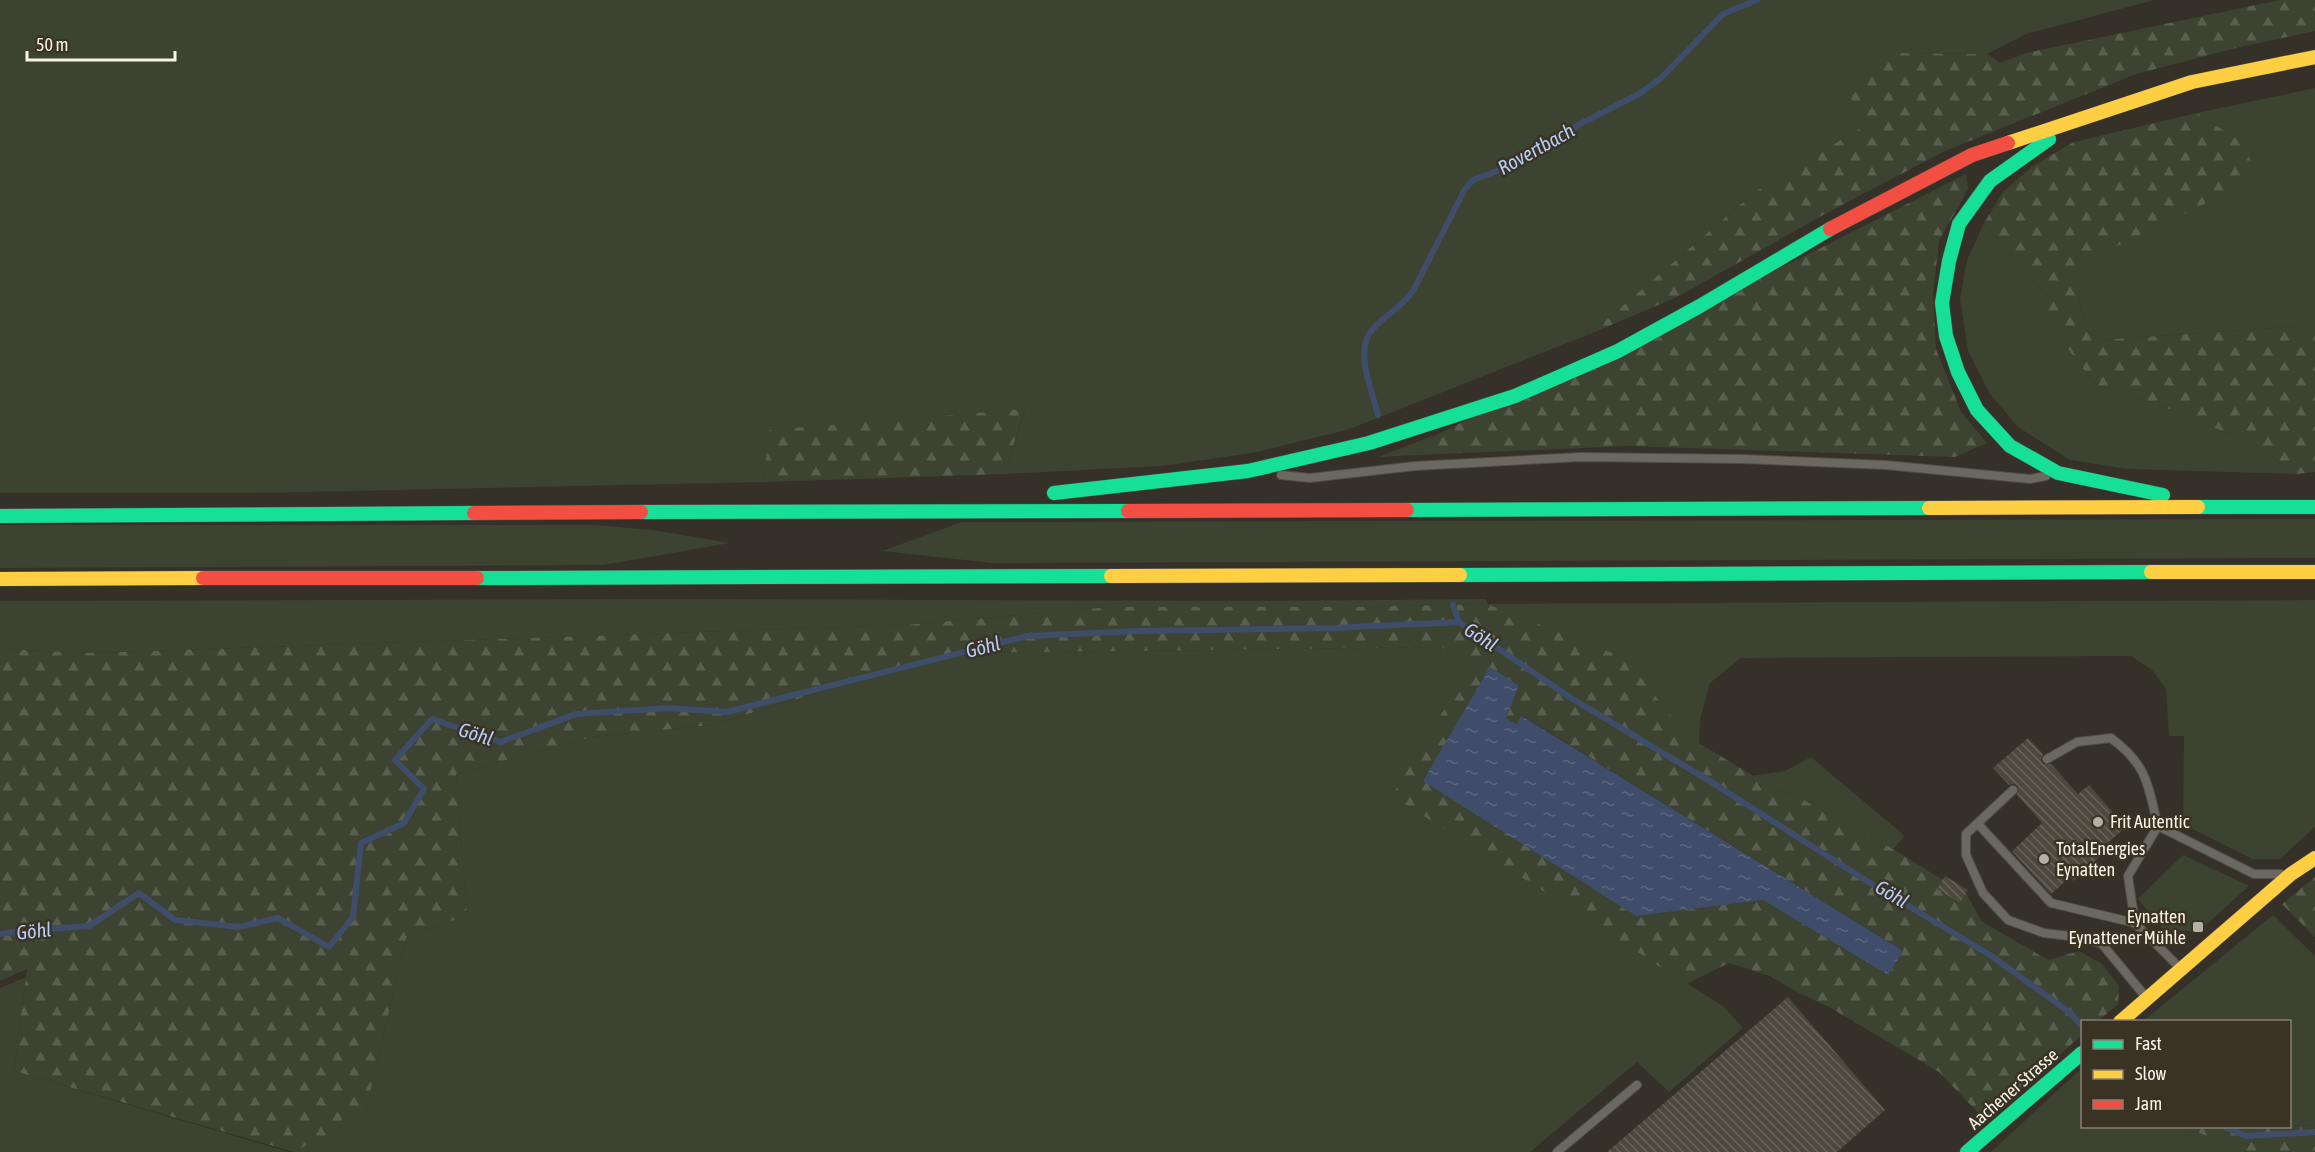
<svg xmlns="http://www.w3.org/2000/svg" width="2315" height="1152" viewBox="0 0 2315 1152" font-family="'Asap Condensed',sans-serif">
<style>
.green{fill:#3c4330}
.forest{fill:url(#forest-firs);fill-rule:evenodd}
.water{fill:url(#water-ripples)}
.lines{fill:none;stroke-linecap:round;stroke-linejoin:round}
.stream{stroke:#3f4d6a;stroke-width:6}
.building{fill:url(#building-back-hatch)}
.lane-casing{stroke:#514d46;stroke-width:10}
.fast-casing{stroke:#514d46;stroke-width:15}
.slow-casing{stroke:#514d46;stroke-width:15}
.jam-casing{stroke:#514d46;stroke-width:15}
.lane{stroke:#6b6862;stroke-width:8}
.fast{stroke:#16e098;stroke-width:14}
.slow{stroke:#ffcf43;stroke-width:14}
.jam{stroke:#f24e42;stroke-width:14}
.poi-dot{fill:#b4b0a7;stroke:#3a3324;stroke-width:2}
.labels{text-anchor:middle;stroke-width:5;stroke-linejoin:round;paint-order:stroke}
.poi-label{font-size:18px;fill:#f9f4eb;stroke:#3a3324;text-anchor:start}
.street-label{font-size:18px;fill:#f9f4eb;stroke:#3a3324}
.water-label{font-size:20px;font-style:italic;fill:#b6cdfc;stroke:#3a3324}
</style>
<defs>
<pattern id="forest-firs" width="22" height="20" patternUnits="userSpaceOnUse" patternTransform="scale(1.5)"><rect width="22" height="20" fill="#3c4330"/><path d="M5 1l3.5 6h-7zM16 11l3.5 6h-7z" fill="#595f4e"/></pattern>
<pattern id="water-ripples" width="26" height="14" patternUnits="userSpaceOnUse" patternTransform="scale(1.5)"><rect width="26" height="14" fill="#3f4d6a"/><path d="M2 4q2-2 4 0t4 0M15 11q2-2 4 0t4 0" fill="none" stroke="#5c677f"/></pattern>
<pattern id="building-back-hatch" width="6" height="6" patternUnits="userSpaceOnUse" patternTransform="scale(1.5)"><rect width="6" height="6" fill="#4c483d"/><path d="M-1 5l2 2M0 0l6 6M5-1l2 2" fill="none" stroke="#676359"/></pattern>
</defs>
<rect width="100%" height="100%" fill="#353129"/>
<!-- green -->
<g class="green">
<path d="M 0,0 L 2154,0 L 2026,34 L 1987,54 L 1900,53 L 1867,125 L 1756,191 L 1590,334 L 1347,430 L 1252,453 L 1162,466 L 1004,474 L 1025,410 L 770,430 L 764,482 L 258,493 L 0,493 Z"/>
<path d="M 2315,88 L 2315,325 L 2102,340 L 2087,331 L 2079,299 L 2079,270 L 2243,143 L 2197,113 Z"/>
<path d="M 1984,223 L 2048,297 L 2048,323 L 2095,384 L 2167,408 L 2256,445 L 2296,474 L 2128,469 L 2070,460 L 2018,427 L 1990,394 L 1968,351 L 1960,298 L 1967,260 Z"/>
<path d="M 1432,436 L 1439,454 L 1378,457 Z"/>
<path d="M 2315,519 L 2315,558 L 992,563 L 882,551 L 962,522 Z"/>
<path d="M 0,525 L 595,525 L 653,530 L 730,543 L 603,565 L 0,568 Z"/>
<path d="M 655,599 L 1263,601 L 1485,599 L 1488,604 L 2315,600 L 2315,827 L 2280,859 L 2253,859 L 2183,824 L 2184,736 L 2169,736 L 2166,689 L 2152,670 L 2131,656 L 1741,658 L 1710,683 L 1700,720 L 1699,743 L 1678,725 L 1487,604 L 1355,607 L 1109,607 L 905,625 L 91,653 L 0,649 L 0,601 Z"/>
<path d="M 1441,647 L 1471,664 L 1577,912 L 1724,1007 L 1743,1028 L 1669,1092 L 1637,1062 L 1530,1152 L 294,1152 L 365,1114 L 406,938 L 467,915 L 456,774 L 591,737 L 712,725 L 846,684 L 966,653 Z"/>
<path d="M 1811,757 L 1905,836 L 1893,849 L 1800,798 L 1775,789 L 1752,776 L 1785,771 Z"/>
<path d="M 2183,855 L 2249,886 L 2198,932 L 2163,929 L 2138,899 Z"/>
<path d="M 2273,915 L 2315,956 L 2315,1125 L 2290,1126 L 2290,1022 L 2142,1022 Z"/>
<path d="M 26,977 L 14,1071 L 289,1152 L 0,1152 L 0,988 Z"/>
<path d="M 2082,1068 L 2082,1126 L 2184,1127 L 2246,1152 L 1991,1152 Z"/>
</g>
<!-- forest -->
<g class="forest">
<path d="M 2280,0 L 2315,0 L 2315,31 L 2236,48 L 2136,74 L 1945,151 L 1825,214 L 1677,297 L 1590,334 L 1756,191 L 1866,125 L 1844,86 L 1900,53 L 1987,54 L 2000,63 L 2026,53 Z"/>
<path d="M 2197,113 L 2243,143 L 2258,178 L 2105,252 L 2079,270 L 2079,300 L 2087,331 L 2102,340 L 2315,325 L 2315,472 L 2296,474 L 2256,445 L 2167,408 L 2095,384 L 2048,323 L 2048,297 L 1984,223 L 2003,192 L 2034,165 L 2074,142 Z"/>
<path d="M 1966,174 L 1968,189 L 1939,241 L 1933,294 L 1936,349 L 1961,412 L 1987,443 L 1955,457 L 1628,446 L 1439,454 L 1432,437 L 1817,250 Z"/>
<path d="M 1025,409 L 1004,474 L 764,482 L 769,430 Z"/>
<path d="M 1487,604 L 1625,658 L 1678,725 L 1699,743 L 1775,789 L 1800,798 L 1893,849 L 1967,895 L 1981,921 L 2048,960 L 2079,951 L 2102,964 L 2119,986 L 2118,1004 L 2098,1021 L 2082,1022 L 2082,1035 L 1985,1120 L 1939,1072 L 1831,1008 L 1799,993 L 1770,976 L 1729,963 L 1686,984 L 1577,912 L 1392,796 L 1471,665 L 1441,647 L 966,653 L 846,684 L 712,725 L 591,737 L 456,774 L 467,915 L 406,938 L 365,1114 L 294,1152 L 14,1071 L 27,969 L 0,981 L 0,649 L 91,653 L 905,625 L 1109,607 L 1355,607 ZM 1519,686 L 1506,718 L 1516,724 L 1523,716 L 1903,951 L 1888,975 L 1763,900 L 1636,916 L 1423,781 Z"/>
<path d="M 2315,877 L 2315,937 L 2282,904 Z"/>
<path d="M 2315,1125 L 2315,1152 L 2246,1152 L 2184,1127 L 2244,1126 L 2248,1128 Z"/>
</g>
<!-- water -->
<path class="water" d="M 1490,667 L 1519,686 L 1506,718 L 1516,724 L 1522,716 L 1903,951 L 1888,975 L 1763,900 L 1636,916 L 1423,781 Z"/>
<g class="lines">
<!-- stream -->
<g class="stream">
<path d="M 1378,415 C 1372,390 1354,351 1372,330 C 1385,315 1402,307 1413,291 L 1465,189 L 1473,180 L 1520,162 L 1580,124 L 1639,94 L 1661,78 L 1723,14 L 1757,0"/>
<path d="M 1453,605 L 1459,622"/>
<path d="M 0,934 L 30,930 L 89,926 L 139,893 L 175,920 L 239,927 L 278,918 L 329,947 L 353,917 L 361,843 L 404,823 L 424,789 L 395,760 L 432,719 L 501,742 L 576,714 L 668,708 L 727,712 L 1027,636 L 1137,631 L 1334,628 L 1459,622 L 1571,698 L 1708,780 L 1862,878 L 1990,955 L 2069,1012 L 2082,1026"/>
<path d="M 2223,1126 L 2246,1136 L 2315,1132"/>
</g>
</g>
<!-- building -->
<g class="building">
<path d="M 2028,738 L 2043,754 L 2041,760 L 2043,764 L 2051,764 L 2078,794 L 2089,785 L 2126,827 L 2103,847 L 2106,851 L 2073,881 L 2070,877 L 2051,894 L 2012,851 L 2042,823 L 2017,795 L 2018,786 L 2014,784 L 2009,785 L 1993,768 Z"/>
<path d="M 1945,876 L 1968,890 L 1960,903 L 1937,889 Z"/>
<path d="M 1788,997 L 1885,1110 L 1837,1152 L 1607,1152 Z"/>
</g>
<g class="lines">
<defs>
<g id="lane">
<path d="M 1281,475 L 1310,478 L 1415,466 L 1581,457 L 1742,459 L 1886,465 L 2030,479 L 2046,476"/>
<path d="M 2047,759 L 2077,742 L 2111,738 C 2148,766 2147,783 2158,826 L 2128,876 L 2135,923"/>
<path d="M 2013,790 L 1966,834 L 1966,855 L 1983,893 L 2008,920 L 2044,933 L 2078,937 L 2102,944 L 2145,996"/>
<path d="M 1978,824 L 2051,903 L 2135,923 L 2180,968"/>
<path d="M 2158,826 L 2254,874 L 2281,874"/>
<path d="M 1557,1152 L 1637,1085"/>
</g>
<g id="fast">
<path d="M 2049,139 L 1990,181 L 1959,224 L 1949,261 L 1942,303 L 1946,336 L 1958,372 L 1977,410 L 2010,446 L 2058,473 L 2163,495"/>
<path d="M 1054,493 L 1248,471 L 1369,443 L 1515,396 L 1618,351 L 1700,306 L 1830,229"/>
<path d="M 2198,507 L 2315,507"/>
<path d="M 1407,510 L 1929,508"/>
<path d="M 641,512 L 1128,511"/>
<path d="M 0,516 L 474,513"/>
<path d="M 1460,575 L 2151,572"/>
<path d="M 477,578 L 1111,576"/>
<path d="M 1967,1152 L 2082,1053"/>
</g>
<g id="slow">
<path d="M 2008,143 L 2192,82 L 2315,57"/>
<path d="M 1929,508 L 2198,507"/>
<path d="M 2151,572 L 2315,572"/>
<path d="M 1111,576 L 1460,575"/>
<path d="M 0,579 L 203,578"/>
<path d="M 2120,1022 L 2291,874 L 2315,858"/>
</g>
<g id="jam">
<path d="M 1830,229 L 1972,155 L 2008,143"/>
<path d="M 1128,511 L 1407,510"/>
<path d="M 474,513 L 641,512"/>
<path d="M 203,578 L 477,578"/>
</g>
</defs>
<!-- lane casing -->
<use href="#lane" class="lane-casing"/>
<!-- fast casing -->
<use href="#fast" class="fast-casing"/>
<!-- slow casing -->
<use href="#slow" class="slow-casing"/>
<!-- jam casing -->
<use href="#jam" class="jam-casing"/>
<!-- lane -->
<use href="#lane" class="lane"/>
<!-- fast -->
<use href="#fast" class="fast"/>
<!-- slow -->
<use href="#slow" class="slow"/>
<!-- jam -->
<use href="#jam" class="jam"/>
</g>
<!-- markers -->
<g class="poi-dot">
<circle cx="2098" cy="822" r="6"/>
<circle cx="2044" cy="859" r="6"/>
<rect x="2192" y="921" width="12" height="12" rx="3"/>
</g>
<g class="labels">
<!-- poi labels -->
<g class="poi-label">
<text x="2110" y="828">Frit Autentic</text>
<text x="2056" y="855">TotalEnergies<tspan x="2056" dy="21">Eynatten</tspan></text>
<text x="2186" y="923" text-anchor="end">Eynatten<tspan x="2186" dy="21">Eynattener Mühle</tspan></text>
</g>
<!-- street labels -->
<g class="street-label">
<text transform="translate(2013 1089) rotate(-41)" y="6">Aachener Strasse</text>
</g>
<!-- water labels -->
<g class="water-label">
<text transform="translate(1536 149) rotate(-29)" y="7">Rovertbach</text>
<text transform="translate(1481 637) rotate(33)" y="7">Göhl</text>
<text transform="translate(983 647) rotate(-14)" y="7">Göhl</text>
<text transform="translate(476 734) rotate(18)" y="7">Göhl</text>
<text transform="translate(1892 894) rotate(31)" y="7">Göhl</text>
<text transform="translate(34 931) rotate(-6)" y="7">Göhl</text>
</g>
</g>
<!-- legend -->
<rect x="2081" y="1020" width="210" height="108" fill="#3a3324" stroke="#868074" stroke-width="1.5"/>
<rect x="2093" y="1040" width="30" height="9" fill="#16e098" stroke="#868074" stroke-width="1.5"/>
<text x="2135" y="1050" font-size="18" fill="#f9f4eb">Fast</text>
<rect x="2093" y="1070" width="30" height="9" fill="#ffcf43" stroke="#868074" stroke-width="1.5"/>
<text x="2135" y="1080" font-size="18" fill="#f9f4eb">Slow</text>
<rect x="2093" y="1100" width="30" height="9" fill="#f24e42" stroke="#868074" stroke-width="1.5"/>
<text x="2135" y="1110" font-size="18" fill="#f9f4eb">Jam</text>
<!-- scale -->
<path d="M27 51v9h148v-9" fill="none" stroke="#f9f4eb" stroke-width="3"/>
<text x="36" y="51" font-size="18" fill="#f9f4eb" stroke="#3a3324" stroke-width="4.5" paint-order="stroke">50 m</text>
</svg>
